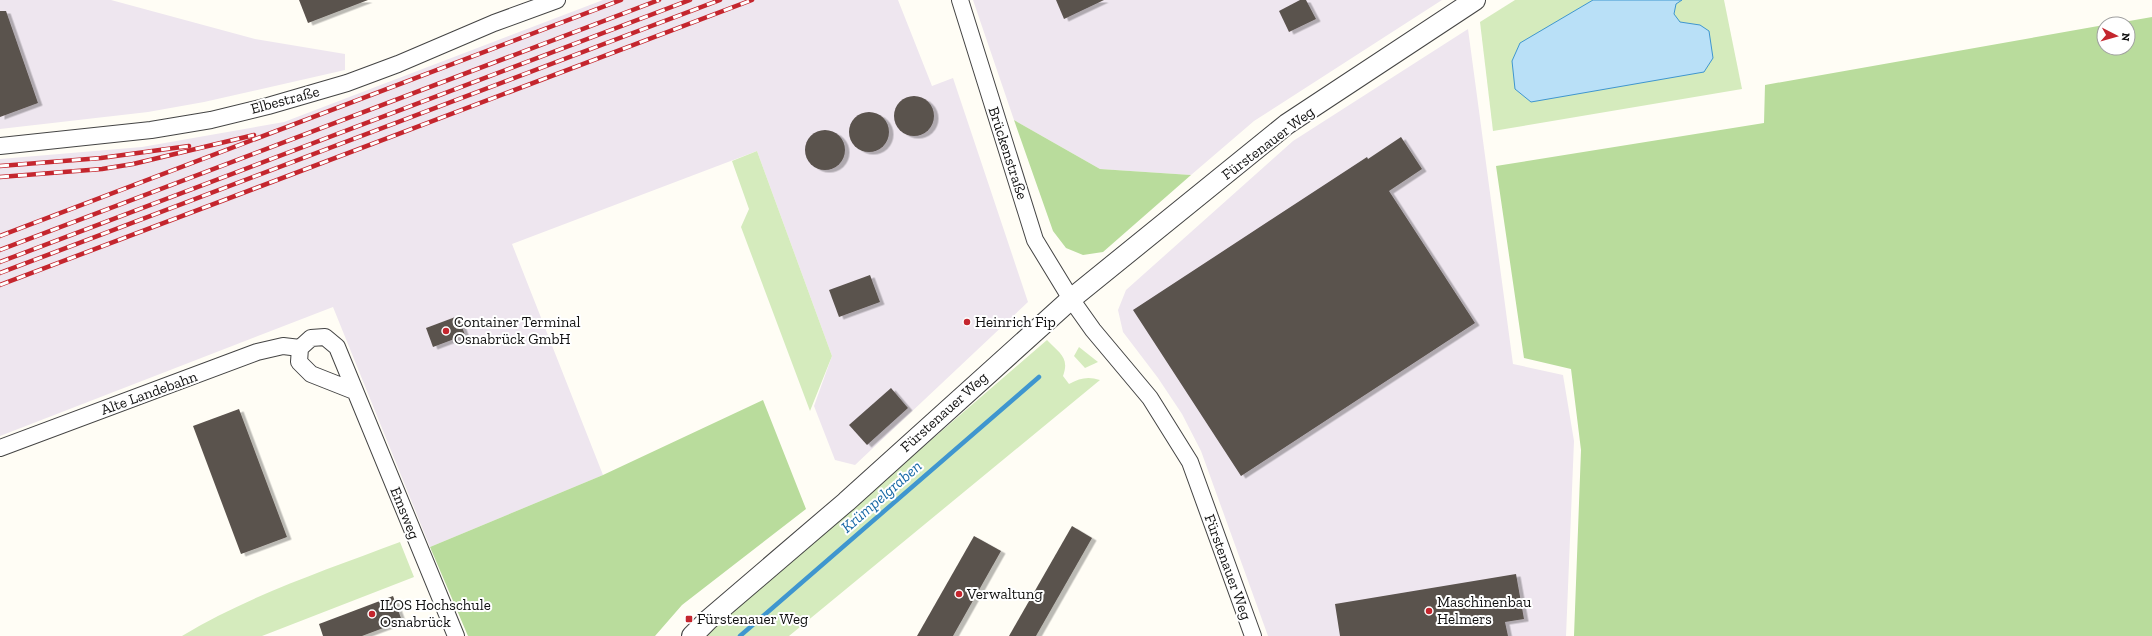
<svg xmlns="http://www.w3.org/2000/svg" width="2152" height="636" viewBox="0 0 2152 636" font-family="'Zilla Slab',serif">
<style>
.industrial{fill:#eee6ef}
.green{fill:#d5ebbd}
.forest{fill:#b9dc9c}
.water{fill:#b9e0f7;stroke:#3f96cf}
.lines{fill:none;stroke-linecap:round;stroke-linejoin:round}
.stream{stroke:#3f96cf;stroke-width:4.5}
.building{fill:#5a524d;filter:url(#shadow)}
.minor-casing{stroke:#444;stroke-width:18}
.tertiary-casing{stroke:#444;stroke-width:22}
.minor{stroke:#fff;stroke-width:16}
.tertiary{stroke:#fff;stroke-width:20}
.rail-casing{stroke:#c4262e;stroke-width:4.5}
.rail{stroke:#fff;stroke-width:3;stroke-dasharray:9;stroke-linecap:butt}
.poi-dot{fill:#c4262e;stroke:#fff;stroke-width:1.5}
.labels{text-anchor:middle;stroke-width:4;stroke-linejoin:round;paint-order:stroke}
.street-label{font-size:15px;fill:#111;stroke:#fff}
.poi-label{font-size:15px;fill:#111;stroke:#fff;text-anchor:start}
.water-label{font-size:16px;font-style:italic;fill:#1768a6;stroke:#fff}
</style>
<defs>
<filter id="shadow"><feDropShadow dx="4.5" dy="2.5" stdDeviation="0" flood-color="#0004"/></filter>
</defs>
<rect width="100%" height="100%" fill="#fffdf5"/>
<!-- industrial -->
<g class="industrial">
<path d="M 0,0 L 111,0 L 255,39 L 345,54 L 345,70 L 204,102 L 148,112 L 0,129 Z"/>
<path d="M 603,0 L 898,0 L 932,86 L 953,78 L 1028,302 L 855,465 L 835,460 L 814,406 L 832,356 L 757,151 L 512,244 L 603,475 L 430,547 L 333,307 L 0,436 L 0,159 L 142,147 L 284,122 Z"/>
<path d="M 973,0 L 1442,0 L 1254,121 L 1191,175 L 1100,169 L 1014,120 Z"/>
<path d="M 1468,29 L 1513,364 L 1563,375 L 1574,441 L 1566,636 L 1268,636 L 1201,451 L 1182,414 L 1158,378 L 1123,332 L 1118,310 L 1126,290 L 1293,141 Z"/>
</g>
<!-- green -->
<g class="green">
<path d="M 1515,0 L 1724,0 L 1742,89 L 1493,131 L 1480,22 Z"/>
<path d="M 757,151 L 832,356 L 810,411 L 741,227 L 749,209 L 732,161 Z"/>
<path d="M 1047,340 C 1059,353 1070,357 1063,376 L 1069,384 C 1080,378 1088,376 1100,380 L 789,636 L 704,636 Z"/>
<path d="M 1079,347 L 1098,362 L 1085,368 L 1074,356 Z"/>
<path d="M 400,542 L 414,577 L 262,636 L 182,636 C 250,595 326,570 400,542 Z"/>
</g>
<!-- forest -->
<g class="forest">
<path d="M 2152,17 L 2152,636 L 1574,636 L 1581,450 L 1571,369 L 1524,358 L 1496,166 L 1764,123 L 1765,85 L 2104,25 L 2104,48 L 2128,48 L 2128,24 L 2112,24 Z"/>
<path d="M 1014,120 L 1100,169 L 1191,175 L 1103,252 L 1083,255 L 1066,248 L 1053,231 Z"/>
<path d="M 763,400 L 806,509 L 682,605 L 655,636 L 468,636 L 430,547 L 603,475 Z"/>
</g>
<!-- water -->
<path class="water" d="M 1593,0 L 1682,0 L 1676,4 L 1674,14 L 1680,22 L 1700,25 L 1709,31 L 1713,58 L 1704,72 L 1531,102 L 1515,89 L 1512,61 L 1520,43 Z"/>
<g class="lines">
<!-- stream -->
<path class="stream" d="M 740,636 L 1039,377"/>
</g>
<!-- building -->
<g class="building">
<path d="M 299,0 L 368,0 L 308,23 Z"/>
<path d="M 1056,0 L 1104,0 L 1064,19 Z"/>
<path d="M 1300,0 L 1306,0 L 1316,19 L 1289,32 L 1279,11 Z"/>
<path d="M 0,11 L 6,11 L 38,103 L 0,117 Z"/>
<circle cx="914" cy="116" r="20"/>
<circle cx="869" cy="132" r="20"/>
<circle cx="825" cy="150" r="20"/>
<path d="M 1401,137 L 1422,169 L 1389,191 L 1475,323 L 1241,476 L 1133,310 L 1367,157 L 1368,159 Z"/>
<path d="M 870,275 L 880,302 L 839,317 L 829,290 Z"/>
<path d="M 458,316 L 465,335 L 433,347 L 426,328 Z"/>
<path d="M 891,388 L 908,408 L 867,445 L 849,425 Z"/>
<path d="M 239,409 L 287,537 L 241,554 L 193,426 Z"/>
<path d="M 1072,526 L 1092,538 L 1036,636 L 1009,636 Z"/>
<path d="M 974,536 L 1001,551 L 953,636 L 917,636 Z"/>
<path d="M 1516,574 L 1524,619 L 1505,622 L 1508,636 L 1340,636 L 1335,604 Z"/>
<path d="M 393,596 L 402,621 L 362,636 L 323,636 L 319,624 Z"/>
</g>
<g class="lines">
<defs>
<g id="minor">
<path d="M 960,0 L 1035,240 L 1071,299 L 1093,330 L 1150,398 L 1190,462 L 1253,636"/>
<path d="M 0,146 L 151,130 L 211,120 L 268,106 L 347,83 L 398,64 L 494,23 L 557,0"/>
<path d="M 354,391 L 311,374 L 299,362 L 300,348 L 311,338 L 325,337 L 337,347 L 456,636"/>
<path d="M 0,448 L 257,352 L 283,346 L 300,348"/>
</g>
<path id="tertiary" d="M 692,636 L 708,620 L 846,502 L 1071,299 L 1287,124 L 1475,0"/>
</defs>
<!-- minor casing -->
<use href="#minor" class="minor-casing"/>
<!-- tertiary casing -->
<use href="#tertiary" class="tertiary-casing"/>
<!-- minor -->
<use href="#minor" class="minor"/>
<!-- tertiary -->
<use href="#tertiary" class="tertiary"/>
<defs>
<g id="rail">
<path d="M 0,166 L 101,158 L 189,146"/>
<path d="M 0,177 L 102,169 L 133,164 L 254,135"/>
<path d="M 0,236 L 621,0"/>
<path d="M 0,250 L 659,0"/>
<path d="M 0,262 L 690,0"/>
<path d="M 0,273 L 720,0"/>
<path d="M 0,285 L 752,0"/>
</g>
</defs>
<!-- rail casing -->
<use href="#rail" class="rail-casing"/>
<!-- rail -->
<use href="#rail" class="rail"/>
</g>
<!-- markers -->
<g class="poi-dot">
<circle cx="967" cy="322" r="4"/>
<circle cx="446" cy="331" r="4"/>
<circle cx="959" cy="594" r="4"/>
<circle cx="1429" cy="611" r="4"/>
<circle cx="372" cy="614" r="4"/>
<rect x="685" y="615" width="8" height="8" rx="2"/>
</g>
<g class="labels">
<!-- street labels -->
<g class="street-label">
<text transform="translate(285 100) rotate(-15)" y="5">Elbestraße</text>
<text transform="translate(1268 143) rotate(-37)" y="5">Fürstenauer Weg</text>
<text transform="translate(1008 153) rotate(72)" y="5">Brückenstraße</text>
<text transform="translate(149 393) rotate(-20)" y="5">Alte Landebahn</text>
<text transform="translate(944 412) rotate(-42)" y="5">Fürstenauer Weg</text>
<text transform="translate(405 513) rotate(68)" y="5">Emsweg</text>
<text transform="translate(1228 567) rotate(70)" y="5">Fürstenauer Weg</text>
</g>
<!-- poi labels -->
<g class="poi-label">
<text x="454" y="327">Container Terminal<tspan x="454" dy="17">Osnabrück GmbH</tspan></text>
<text x="975" y="327">Heinrich Fip</text>
<text x="967" y="599">Verwaltung</text>
<text x="1437" y="607">Maschinenbau<tspan x="1437" dy="17">Helmers</tspan></text>
<text x="380" y="610">ILOS Hochschule<tspan x="380" dy="17">Osnabrück</tspan></text>
<text x="697" y="624">Fürstenauer Weg</text>
</g>
<!-- water labels -->
<g class="water-label">
<text transform="translate(881 496) rotate(-41)" y="6">Krümpelgraben</text>
</g>
</g>
<!-- north arrow -->
<g transform="translate(2116 36) rotate(96)"><circle r="19" fill="#ffffff" stroke="#a0a0a0"/>
<path d="M0-3L7 15L0 10L-7 15Z" fill="#c4262e"/>
<text y="-6" font-size="11" font-weight="bold" text-anchor="middle" fill="#111111">N</text>
</g>
</svg>
